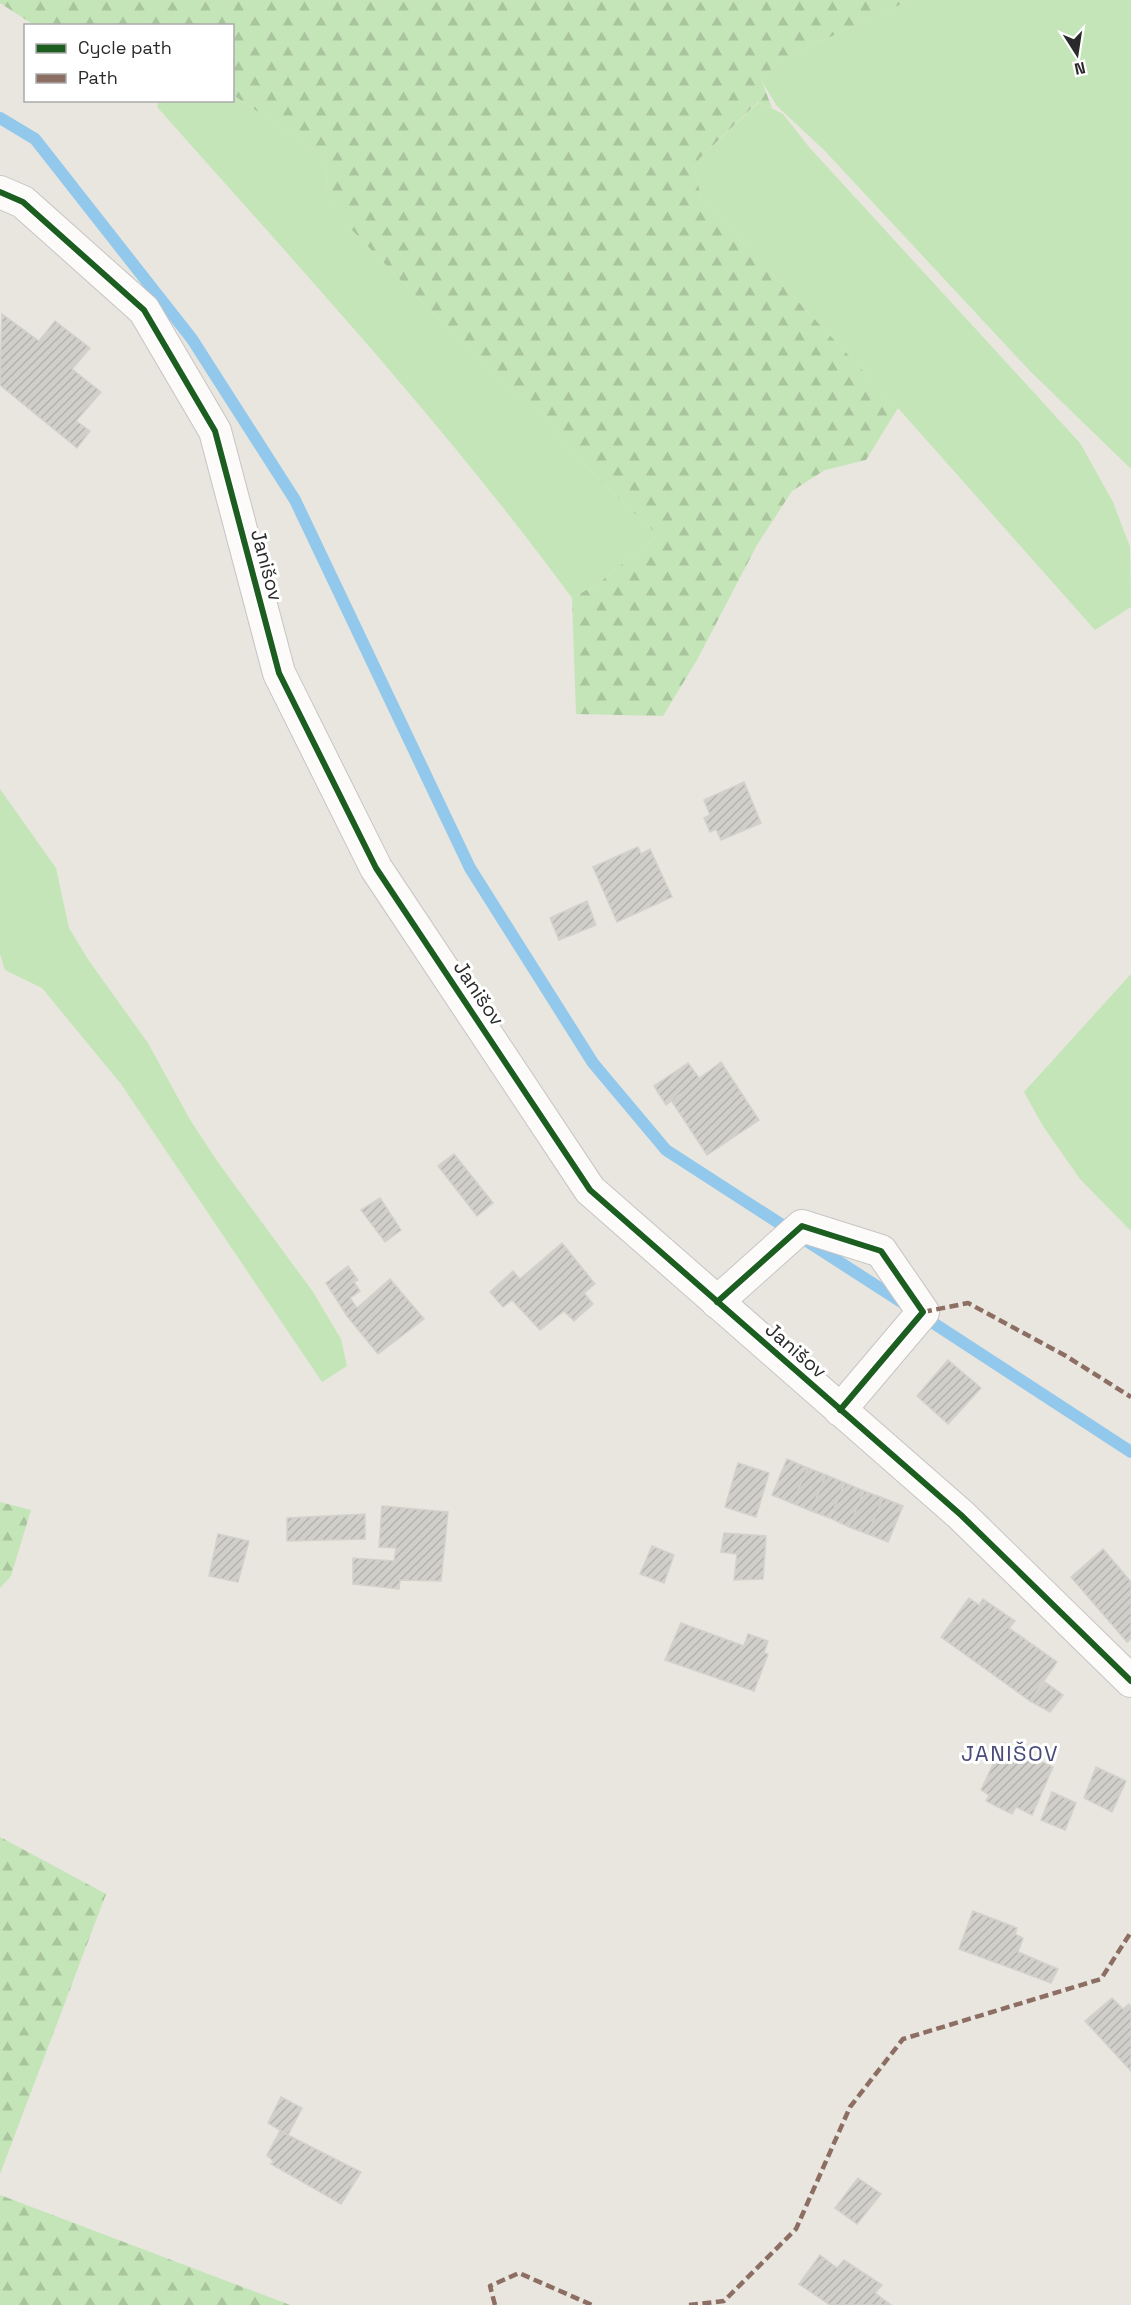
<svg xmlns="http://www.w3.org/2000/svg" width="1131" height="2305" viewBox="0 0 1131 2305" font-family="'Space Grotesk',sans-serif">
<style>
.grass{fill:#c4e5b7}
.forest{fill:url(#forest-firs)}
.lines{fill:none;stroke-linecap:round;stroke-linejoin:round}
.stream{stroke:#91c8eb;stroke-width:12}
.building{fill:url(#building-hatch);stroke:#d3d1cb;stroke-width:1.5}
.street-casing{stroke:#c5c5c5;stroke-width:34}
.street{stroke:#fcfbfa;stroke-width:32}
.quiet{stroke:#8d6e63;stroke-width:4.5;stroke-dasharray:9 4.5;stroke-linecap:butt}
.cycleway-casing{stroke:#fff;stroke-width:10}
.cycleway{stroke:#1b5e20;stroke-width:6}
.labels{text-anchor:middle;stroke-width:6;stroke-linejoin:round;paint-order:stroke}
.street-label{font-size:20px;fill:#2a2a2a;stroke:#fff}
.quarter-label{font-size:22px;letter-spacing:1.5px;fill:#494c7b;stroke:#fff}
</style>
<defs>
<pattern id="forest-firs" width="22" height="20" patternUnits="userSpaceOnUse" patternTransform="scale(1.5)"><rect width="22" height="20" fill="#c4e5b7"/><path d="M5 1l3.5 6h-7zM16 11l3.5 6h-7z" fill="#a9c59e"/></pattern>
<pattern id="building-hatch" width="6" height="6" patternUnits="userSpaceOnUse" patternTransform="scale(1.5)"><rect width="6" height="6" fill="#d1cfca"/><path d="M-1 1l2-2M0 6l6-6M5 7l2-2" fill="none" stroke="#b4b2ae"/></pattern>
</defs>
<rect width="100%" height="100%" fill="#e8e6df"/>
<!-- grass -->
<g class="grass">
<path d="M 910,0 L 1131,0 L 1131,469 L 1030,371 L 824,150 L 777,106 L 762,82 L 776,62 Z"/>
<path d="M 233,95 L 326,158 L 327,197 L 349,227 L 489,371 L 533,406 L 600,481 L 658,535 L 599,583 L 572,598 C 445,425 299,267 157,107 L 159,101 L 232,100 Z"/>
<path d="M 759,102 L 783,114 L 809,147 L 1080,443 L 1113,502 L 1130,547 L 1131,607 L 1095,630 L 898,408 L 701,198 L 694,164 Z"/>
<path d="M 0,789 L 56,868 L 69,928 L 89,961 L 148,1043 L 189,1118 L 217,1161 L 313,1292 L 341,1339 L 347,1366 L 322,1382 L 121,1084 L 42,988 L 5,970 L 0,954 Z"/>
<path d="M 1131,974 L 1131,1231 L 1080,1179 L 1043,1126 L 1024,1092 Z"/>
</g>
<!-- forest -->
<g class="forest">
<path d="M 0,0 L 910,0 L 776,62 L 762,82 L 772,108 L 758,102 L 694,164 L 701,198 L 898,408 L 866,460 L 825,470 L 792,491 L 757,545 L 697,660 L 663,716 L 576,714 L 572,598 L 599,583 L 658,535 L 600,481 L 533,406 L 489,371 L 349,227 L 327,197 L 326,158 L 233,95 L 232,26 L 34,25 L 0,3 Z"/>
<path d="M 0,1502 L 31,1510 L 11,1576 L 0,1588 Z"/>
<path d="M 0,1837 L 106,1894 L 0,2174 Z"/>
<path d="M 0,2195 L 290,2305 L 0,2305 Z"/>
</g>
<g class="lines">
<!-- stream -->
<g class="stream">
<path d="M 0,118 L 35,139 L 192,339 L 295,500 L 470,868 L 593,1063 L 666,1150 L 906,1305"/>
<path d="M 921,1315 L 1131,1452"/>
</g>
</g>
<!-- building -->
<g class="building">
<path d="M 2,314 L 39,341 L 55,321 L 90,348 L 72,369 L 101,392 L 76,421 L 90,431 L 77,448 L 0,385 Z"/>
<path d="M 744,782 L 761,823 L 721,840 L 716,829 L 710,832 L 704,818 L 710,815 L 704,800 Z"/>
<path d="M 638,847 L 641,854 L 650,849 L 672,897 L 617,922 L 593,867 Z"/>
<path d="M 587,901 L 596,925 L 559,940 L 550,918 Z"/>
<path d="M 721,1062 L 759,1120 L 707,1155 L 671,1100 Z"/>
<path d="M 688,1063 L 700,1079 L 666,1105 L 654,1086 Z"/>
<path d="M 454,1154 L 493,1203 L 477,1216 L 438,1166 Z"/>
<path d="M 380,1198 L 401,1230 L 385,1242 L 361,1210 Z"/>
<path d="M 562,1243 L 595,1284 L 584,1293 L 593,1304 L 574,1321 L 564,1311 L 540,1330 L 512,1300 L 503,1307 L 490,1292 L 513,1271 L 520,1279 Z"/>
<path d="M 348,1266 L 358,1280 L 354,1282 L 360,1291 L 350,1298 L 357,1308 L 390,1279 L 424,1319 L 378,1354 L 347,1316 L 326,1283 Z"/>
<path d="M 948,1360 L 981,1388 L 948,1424 L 917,1396 Z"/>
<path d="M 787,1459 L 808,1468 L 792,1503 L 772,1495 Z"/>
<path d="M 738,1463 L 769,1473 L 756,1517 L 725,1507 Z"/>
<path d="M 808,1468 L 826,1475 L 811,1511 L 792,1503 Z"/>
<path d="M 826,1475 L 845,1483 L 830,1518 L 811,1511 Z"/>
<path d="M 845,1483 L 864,1491 L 849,1527 L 830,1518 Z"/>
<path d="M 864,1491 L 883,1498 L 868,1534 L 849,1527 Z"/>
<path d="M 883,1498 L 903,1506 L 888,1542 L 868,1534 Z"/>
<path d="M 382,1506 L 448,1512 L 441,1581 L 400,1580 L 399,1589 L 353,1584 L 353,1558 L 394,1561 L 396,1548 L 379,1547 Z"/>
<path d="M 365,1514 L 365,1539 L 287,1541 L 287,1518 Z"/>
<path d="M 724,1533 L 766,1536 L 763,1579 L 734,1580 L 737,1554 L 721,1552 Z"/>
<path d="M 218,1534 L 249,1541 L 238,1582 L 209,1576 Z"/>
<path d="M 652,1546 L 674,1555 L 664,1583 L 640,1574 Z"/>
<path d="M 1103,1549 L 1131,1582 L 1131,1639 L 1127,1642 L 1071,1577 Z"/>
<path d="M 969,1598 L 979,1605 L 983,1599 L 1015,1621 L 1009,1628 L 1057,1662 L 1030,1701 L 941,1637 Z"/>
<path d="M 681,1623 L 744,1646 L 748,1634 L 768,1641 L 764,1653 L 768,1654 L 754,1691 L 665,1660 Z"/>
<path d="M 1045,1682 L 1063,1695 L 1050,1712 L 1030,1701 Z"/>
<path d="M 1003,1743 L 1053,1767 L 1032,1815 L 1016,1807 L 1012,1814 L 986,1801 L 989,1795 L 981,1790 Z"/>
<path d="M 1096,1767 L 1126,1781 L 1112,1812 L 1084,1798 Z"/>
<path d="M 1052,1792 L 1076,1803 L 1065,1830 L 1041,1820 Z"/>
<path d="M 973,1911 L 1017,1928 L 1015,1934 L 1023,1938 L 1018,1952 L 1058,1969 L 1051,1983 L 959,1949 Z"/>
<path d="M 1112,1998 L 1123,2009 L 1129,2004 L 1131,2007 L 1131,2071 L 1085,2021 Z"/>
<path d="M 281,2097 L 302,2108 L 288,2135 L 268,2123 Z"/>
<path d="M 280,2131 L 361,2172 L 341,2204 L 271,2164 L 274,2162 L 267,2155 Z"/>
<path d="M 858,2178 L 881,2194 L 857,2224 L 835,2208 Z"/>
<path d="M 820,2255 L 837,2268 L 844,2260 L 882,2285 L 875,2293 L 891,2305 L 830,2305 L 799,2284 Z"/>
</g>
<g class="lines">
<defs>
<g id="street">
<path d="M 0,192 L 23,202 L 144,310 L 215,431 L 279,673 L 376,868 L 590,1190 L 961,1515 L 1131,1681"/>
<path d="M 717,1302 L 802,1226 L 881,1251 L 923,1312 L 840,1410"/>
</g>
</defs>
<!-- street casing -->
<use href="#street" class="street-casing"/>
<!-- street -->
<use href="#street" class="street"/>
<!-- quiet -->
<g class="quiet">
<path d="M 923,1312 L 968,1303 L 1066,1356 L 1131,1397"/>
<path d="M 495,2305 L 490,2286 L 519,2273 L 592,2305"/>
<path d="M 689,2305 L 724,2301 L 796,2229 L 850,2107 L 903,2039 L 1101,1979 L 1131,1932"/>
</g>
<defs>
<g id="cycleway">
<path d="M 0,192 L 23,202 L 144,310 L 215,431 L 279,673 L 376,868 L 590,1190 L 961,1515 L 1131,1681"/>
<path d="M 717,1302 L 802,1226 L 881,1251 L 923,1312 L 840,1410"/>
</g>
</defs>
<!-- cycleway casing -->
<use href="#cycleway" class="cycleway-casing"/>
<!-- cycleway -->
<use href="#cycleway" class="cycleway"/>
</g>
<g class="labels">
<!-- street labels -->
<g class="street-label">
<text transform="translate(267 565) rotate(75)" y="7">Janišov</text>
<text transform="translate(479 993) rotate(56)" y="7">Janišov</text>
<text transform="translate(796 1350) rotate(41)" y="7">Janišov</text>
</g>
<!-- quarter labels -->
<g class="quarter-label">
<text x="1010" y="1761">JANIŠOV</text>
</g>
</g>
<!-- legend -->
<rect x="24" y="24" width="210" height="78" fill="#ffffff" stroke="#aaaaaa" stroke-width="1.5"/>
<rect x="36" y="44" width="30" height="9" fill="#1b5e20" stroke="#aaaaaa" stroke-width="1.5"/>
<text x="78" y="54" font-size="18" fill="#2a2a2a">Cycle path</text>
<rect x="36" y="74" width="30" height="9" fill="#8d6e63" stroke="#aaaaaa" stroke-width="1.5"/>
<text x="78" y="84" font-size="18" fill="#2a2a2a">Path</text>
<!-- north arrow -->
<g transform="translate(1077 54) rotate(168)" stroke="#ffffff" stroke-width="4.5" paint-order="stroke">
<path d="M0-4.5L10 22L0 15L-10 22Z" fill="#2a2a2a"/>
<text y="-9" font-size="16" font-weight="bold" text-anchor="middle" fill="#2a2a2a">N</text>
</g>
</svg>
